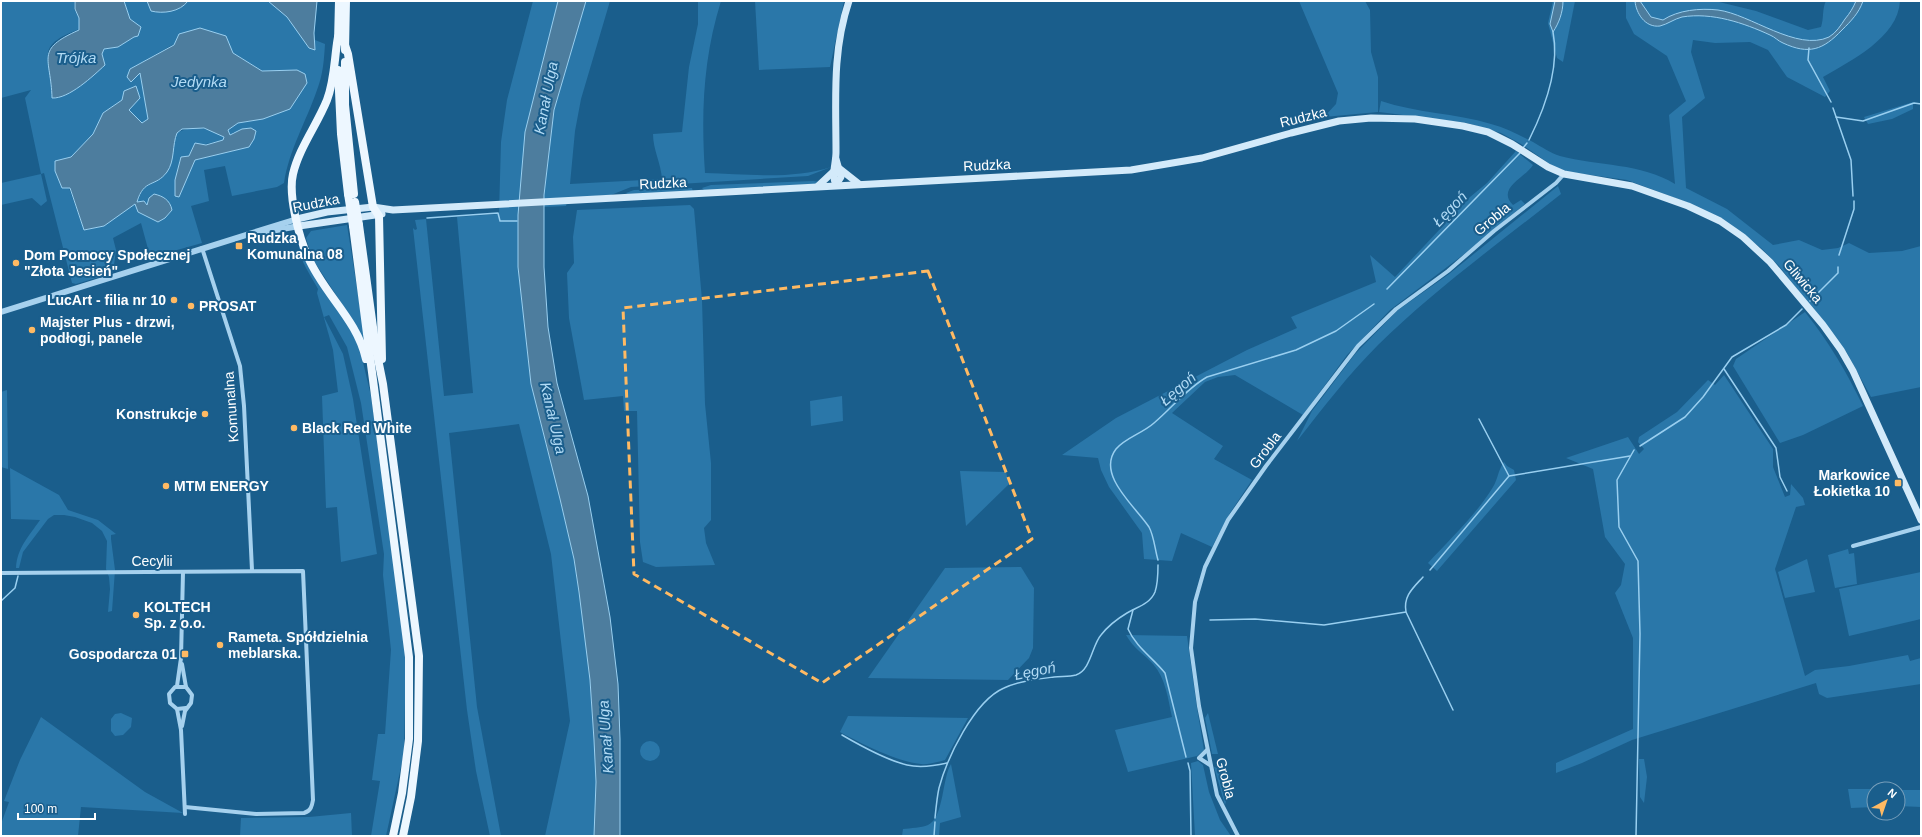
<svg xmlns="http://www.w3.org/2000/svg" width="1922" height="837" viewBox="0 0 1922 837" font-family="Arial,sans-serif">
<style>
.green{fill:#2a77a9;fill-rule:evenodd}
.water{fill:#4d7d9e;stroke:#99cff0}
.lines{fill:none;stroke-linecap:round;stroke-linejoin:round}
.stream{stroke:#99cff0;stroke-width:1.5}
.minor{stroke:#a6d1ee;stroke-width:4}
.tertiary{stroke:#a6d1ee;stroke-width:6}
.secondary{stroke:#d3eafa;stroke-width:7}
.primary{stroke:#edf7ff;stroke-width:8}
.primary-bridge{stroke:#edf7ff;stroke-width:8}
.marked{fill:none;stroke:#ffba63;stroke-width:3;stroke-dasharray:8 5;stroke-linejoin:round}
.poi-dot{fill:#ffba63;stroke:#1a5e8c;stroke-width:1.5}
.labels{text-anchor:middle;stroke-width:4;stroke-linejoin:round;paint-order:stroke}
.street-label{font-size:14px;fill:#fff;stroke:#1a5e8c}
.poi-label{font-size:14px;font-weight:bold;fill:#fff;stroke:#1a5e8c;text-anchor:start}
.water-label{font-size:15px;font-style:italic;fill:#b2dbf5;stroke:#1a5e8c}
</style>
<rect width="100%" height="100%" fill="#1a5e8c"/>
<!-- green -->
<g class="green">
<path d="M 1,1 L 74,1 L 74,9 L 79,18 L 79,29 C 68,34 46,41 48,57 C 48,59 49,61 49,63 C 50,75 51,86 52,98 L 57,98 L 105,64 L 102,53 L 104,49 L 118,47 L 134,37 L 141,27 L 130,19 L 124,1 L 147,1 L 151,11 L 186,4 L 188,1 L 268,1 C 287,12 297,31 309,48 L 315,50 L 315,40 L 325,44 C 324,60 323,75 317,90 C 306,122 289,150 284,183 L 277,187 L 232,196 L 225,166 L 204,170 L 209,201 L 191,206 L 202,243 L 170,252 L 151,260 L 141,223 L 113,238 L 116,250 L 113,273 L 76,284 L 72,283 L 44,173 L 41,174 L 47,201 L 41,206 L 32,198 L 1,205 L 1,183 L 41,174 L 25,98 L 31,90 L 1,98 ZM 174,44 L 233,53 L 263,71 L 297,70 L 263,119 L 238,123 L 228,130 L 230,135 L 234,132 L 249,147 L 195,160 L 175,196 L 175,180 L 180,167 L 179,161 L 189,156 L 193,147 L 223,140 L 224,137 C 210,128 192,124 177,133 L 162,177 L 144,187 L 137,202 L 147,205 L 149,198 L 172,210 L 165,218 L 135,203 L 104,226 L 84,230 L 69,188 L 63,188 L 55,171 L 55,161 L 71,157 L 93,134 L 103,113 L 122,100 L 129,110 L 142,123 L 148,119 L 140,73 L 131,82 L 130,69 Z"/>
<path d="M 533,1 L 558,1 L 525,132 L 531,384 L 560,499 L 574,559 L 579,592 L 590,680 L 594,740 L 596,782 L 594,836 L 545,836 L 570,721 L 551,554 L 519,424 L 449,433 L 477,707 L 501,836 L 490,836 L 476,771 L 467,710 L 413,228 L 415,230 L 417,229 L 415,220 L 426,219 L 444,396 L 473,393 L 457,217 L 499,214 L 501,142 L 507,100 Z"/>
<path d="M 586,1 L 610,1 L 581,99 L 575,131 L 570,184 L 662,179 C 661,163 653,150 653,134 L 682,132 L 689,67 L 698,24 L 698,1 L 721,1 C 703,59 701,113 705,173 C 746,174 792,180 831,167 L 808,176 L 631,187 L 611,195 L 568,198 L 566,206 L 544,207 L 544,195 L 554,110 Z"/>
<path d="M 755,1 L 844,1 L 830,67 L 759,70 Z"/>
<path d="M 1299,1 L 1365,1 L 1370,10 L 1371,52 L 1378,77 L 1378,112 L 1324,117 L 1336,104 L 1338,93 Z"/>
<path d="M 1553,1 L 1575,1 L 1563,62 L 1557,58 L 1548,23 Z"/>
<path d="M 1626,1 L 1715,1 L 1756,11 L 1808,30 L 1821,27 C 1824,19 1822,8 1826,1 L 1900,1 C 1898,38 1850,61 1823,77 L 1830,91 L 1825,97 L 1787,77 L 1768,50 L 1750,42 L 1715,43 L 1693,40 L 1691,52 L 1705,98 L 1682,117 L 1686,188 L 1727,209 L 1773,245 L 1799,240 L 1822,250 L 1838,248 L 1849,243 L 1869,253 L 1902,251 L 1921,246 L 1921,387 L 1871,397 L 1847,353 L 1779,266 L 1761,248 L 1723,220 L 1686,202 L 1627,180 L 1569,172 L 1554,167 L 1521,144 L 1501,133 L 1467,123 L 1379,112 L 1381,101 C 1416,113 1455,113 1491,124 C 1506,128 1519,135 1533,142 C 1542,147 1550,153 1560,156 C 1598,166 1641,163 1675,184 L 1669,115 L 1686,101 L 1667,56 L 1634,34 L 1626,18 Z"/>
<path d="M 1913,102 L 1913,109 L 1892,119 L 1868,124 L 1864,117 Z"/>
<path d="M 1516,151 L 1533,165 C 1525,178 1496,188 1513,205 L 1521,200 L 1525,204 L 1463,255 L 1390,310 L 1347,355 L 1303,415 L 1235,375 L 1218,377 L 1205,382 L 1172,413 L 1223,446 L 1214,459 L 1252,480 L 1230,513 L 1212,547 L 1181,533 L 1172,561 L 1144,559 L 1142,533 L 1109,487 L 1101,470 L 1098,458 L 1062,455 L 1116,418 L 1247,350 L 1297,328 L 1291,317 L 1376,282 L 1370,255 L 1395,277 L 1470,197 L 1487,183 Z"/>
<path d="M 813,181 L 820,182 L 815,184 L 714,190 L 704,190 L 702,188 L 711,185 Z"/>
<path d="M 1558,186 L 1561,194 C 1499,243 1434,290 1378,345 C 1348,375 1323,408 1297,441 L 1312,411 L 1355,354 L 1398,310 L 1449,274 Z"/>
<path d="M 692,188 L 693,192 L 629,195 L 626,193 L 634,190 Z"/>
<path d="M 690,205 L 694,209 L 702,300 L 705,404 L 711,463 L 711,520 L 704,528 L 706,543 L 715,565 L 656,567 L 643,562 L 640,542 L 637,411 L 624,411 L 623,396 L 584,400 L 569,318 L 567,273 L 574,263 L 573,237 L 577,210 Z"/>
<path d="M 347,225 L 367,351 L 355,324 L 312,258 L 306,238 L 311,231 Z"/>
<path d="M 300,244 L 358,341 L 371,396 L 406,652 L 404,753 L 386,836 L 371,836 L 380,781 L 372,780 L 378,734 L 385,734 L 391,650 L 383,575 L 384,554 L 361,403 L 347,347 L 329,315 L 324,317 L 343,354 L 353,399 L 377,554 L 341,562 L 337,507 L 326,508 L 322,396 L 338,392 L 333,350 L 317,293 L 318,289 C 313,279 295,254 300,244 Z"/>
<path d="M 1805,312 C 1829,342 1846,371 1863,406 L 1803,435 L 1780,443 L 1733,366 L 1736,359 Z"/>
<path d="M 1724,375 L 1773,449 L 1773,467 L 1785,497 L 1790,495 L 1791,484 L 1803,498 L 1805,505 L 1796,507 L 1775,569 L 1805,676 L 1815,670 L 1849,666 L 1908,655 L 1910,661 L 1921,658 L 1921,684 L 1827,698 L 1819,694 L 1816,683 L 1632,740 L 1582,763 L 1556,773 L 1556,763 L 1633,729 L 1633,638 L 1615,593 L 1621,585 L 1625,564 L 1605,537 L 1593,469 L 1566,458 L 1628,437 L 1639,454 L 1644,449 L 1638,442 L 1639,437 L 1677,412 L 1708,380 L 1715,385 Z"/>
<path d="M 7,390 L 8,469 L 1,467 L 1,392 Z"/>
<path d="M 842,396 L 843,421 L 811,426 L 810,401 Z"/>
<path d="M 1504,462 L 1507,466 L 1514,470 L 1516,480 L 1437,571 L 1428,563 C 1450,539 1476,515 1493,487 C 1498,479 1498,470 1504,462 Z"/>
<path d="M 10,468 L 59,495 L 68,510 L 98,520 L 116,534 L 111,535 L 111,539 L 115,570 L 112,611 L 108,612 L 110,589 L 109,577 L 106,569 L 107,541 L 102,531 L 92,523 L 75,517 L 64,515 L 54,515 L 48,519 L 23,552 L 19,568 L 16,568 C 17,548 29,536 40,520 L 11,519 Z"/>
<path d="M 960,471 L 1006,472 L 1009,484 L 966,526 Z"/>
<path d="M 1848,549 L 1849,554 L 1854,553 L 1857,584 L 1835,588 L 1828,555 Z"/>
<path d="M 1807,559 L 1815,592 L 1785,598 L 1778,572 Z"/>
<path d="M 1021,567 L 1034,588 L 1033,648 L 1029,658 L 1008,680 L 868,678 L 945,568 Z"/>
<path d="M 1921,572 L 1921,619 L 1849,636 L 1839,589 Z"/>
<path d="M 1126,635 L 1187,636 L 1197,708 L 1204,750 L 1197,756 L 1128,772 L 1115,730 L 1172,717 C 1168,699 1166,679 1153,664 C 1143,653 1134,649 1126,635 Z"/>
<path d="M 121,713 L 132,718 L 131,727 L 123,735 L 115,736 L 111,731 L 111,719 L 115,714 Z"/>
<path d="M 1208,713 L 1218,754 L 1212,754 L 1205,718 Z"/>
<path d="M 848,716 L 968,718 L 945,760 C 937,762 928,765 921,764 C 898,762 860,743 840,732 Z"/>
<path d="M 41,717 L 145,792 L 183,813 L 81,807 L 78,836 L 1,836 L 1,824 L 9,802 L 4,801 L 20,760 Z"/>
<circle cx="650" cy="751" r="10"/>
<path d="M 1639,759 L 1644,759 L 1647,777 L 1644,803 L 1640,797 Z"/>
<path d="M 1198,761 L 1203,765 L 1209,792 L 1220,820 L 1231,836 L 1195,836 L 1191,763 Z"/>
<path d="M 951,764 L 961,817 L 940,823 L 939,836 L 902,836 L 903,829 C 911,828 921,828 928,825 C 944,818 942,778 951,764 Z"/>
<path d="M 1214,767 L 1221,769 C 1226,783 1230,790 1225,805 Z"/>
<path d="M 1848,789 L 1874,789 L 1874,807 L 1851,808 Z"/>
<path d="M 1898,790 L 1921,790 L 1921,807 L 1898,806 Z"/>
<path d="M 351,813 L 352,836 L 240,836 L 241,818 L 309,817 Z"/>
</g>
<!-- water -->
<g class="water">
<path d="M 75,1 L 124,1 L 130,19 L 141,27 L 138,36 L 134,37 L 118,47 L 104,49 L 102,54 L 105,65 C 93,76 69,99 52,98 C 51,57 34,50 79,30 L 79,18 L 75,9 Z"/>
<path d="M 147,1 L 188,1 C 180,12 163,14 151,11 Z"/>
<path d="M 268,1 L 317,1 L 314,33 L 315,50 L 309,48 L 287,17 Z"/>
<path d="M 558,1 L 586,1 L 554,110 L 544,195 L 544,267 L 548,327 L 557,383 L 588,496 L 610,617 L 618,684 L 620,739 L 620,836 L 594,836 L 596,782 L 594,740 L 590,680 L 579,592 L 574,559 L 560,499 L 531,384 L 518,267 L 518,215 L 525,132 Z"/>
<path d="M 1555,1 L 1563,1 C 1563,12 1559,23 1553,32 L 1550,24 Z"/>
<path d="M 1635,1 L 1640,1 L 1651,17 L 1663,20 C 1678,10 1700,8 1718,10 C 1750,14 1797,52 1829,37 C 1836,33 1841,25 1845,19 C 1850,13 1853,8 1856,1 L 1863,1 C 1859,13 1851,21 1842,30 C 1823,50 1809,55 1783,43 C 1778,41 1775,37 1770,35 C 1744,23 1712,12 1682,17 C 1674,19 1668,24 1660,26 C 1645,28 1636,13 1635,1 Z"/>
<path d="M 200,28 L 226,36 L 233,53 L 262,71 L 297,70 L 305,74 L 307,83 L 290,109 L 263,119 L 238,123 L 228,130 L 230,135 L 242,129 L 251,128 L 256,131 L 254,139 L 249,147 L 195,160 L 179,197 L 175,196 L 175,180 L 181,157 L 189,156 L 195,143 L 206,145 L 223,140 L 224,137 L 204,128 L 182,129 L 177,133 C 172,145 175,161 167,172 C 155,188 144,178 137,202 L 144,201 L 147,205 L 149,198 L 154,194 C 163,196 170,200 172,210 L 165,218 L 158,222 L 138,212 L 135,204 L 104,226 L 84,230 L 70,188 L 62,188 L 55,171 L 55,161 L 71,157 L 93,134 L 103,113 L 122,100 L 124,91 L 136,86 L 140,98 L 129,110 L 142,123 L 148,119 L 140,73 L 131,82 L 127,77 L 130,69 L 174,45 L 179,34 Z"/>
</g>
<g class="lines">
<!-- stream -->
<g class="stream">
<path d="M 1809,48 L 1808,60 L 1831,102"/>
<path d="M 1833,108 L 1851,160 L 1853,196"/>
<path d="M 1836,117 L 1863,121 L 1914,103 L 1921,104"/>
<path d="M 1529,140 C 1545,108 1560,68 1553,32"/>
<path d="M 1523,148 L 1527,143"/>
<path d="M 427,218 L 498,213 L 500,221 L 517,221"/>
<path d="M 1839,255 L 1854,209 L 1854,201"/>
<path d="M 1387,289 L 1520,153"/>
<path d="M 1810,301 L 1838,273 L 1838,267"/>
<path d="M 1724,369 L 1776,448 L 1780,477 L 1787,491"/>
<path d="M 1479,419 L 1509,476"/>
<path d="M 1640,446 L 1685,417 L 1703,397 L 1732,357 L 1786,325 L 1802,309"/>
<path d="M 1634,450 L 1617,480 L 1619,527 L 1638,561 L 1640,634 L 1636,836"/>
<path d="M 1158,560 C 1155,550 1154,536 1149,527 C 1136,507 1096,475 1116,449 C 1125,438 1143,433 1154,423 C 1172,408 1186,389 1207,377 L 1296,350 L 1336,331 L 1374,304"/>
<path d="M 1430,570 L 1509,476 L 1630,456"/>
<path d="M 1423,577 C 1413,588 1403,596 1406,612 L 1453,710"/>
<path d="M 1,601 L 15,588 L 18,576"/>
<path d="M 1133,610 L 1128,629 C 1136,647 1153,658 1165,673 L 1186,757"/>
<path d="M 1210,620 L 1255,619 L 1324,625 L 1406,612"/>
<path d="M 842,735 C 861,746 886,760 907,765 C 920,768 934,766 947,763"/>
<path d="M 1188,763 L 1190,771 L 1191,836"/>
<path d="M 935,818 C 936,808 937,797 939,788 C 947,758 974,701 1004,688 C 1019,681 1038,679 1054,677 C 1061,676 1069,677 1076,675 C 1091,670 1092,645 1101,635 C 1108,626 1117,619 1127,613 C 1137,607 1150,604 1155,592 C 1158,583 1158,574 1158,565"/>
<path d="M 934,836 L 935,822"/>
</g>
<!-- minor -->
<g class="minor">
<path d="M 202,248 L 240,366 L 244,406 L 252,570"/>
<path d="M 1853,546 L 1921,527"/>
<path d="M 1,573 L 303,571 L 313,800 C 312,806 311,811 304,813 L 256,814 L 185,807"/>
<path d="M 182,664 L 186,687"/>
<path d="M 177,686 L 181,658 L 183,572"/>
<path d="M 177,709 L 181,730 L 185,814"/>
<path d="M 182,726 L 185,711 L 191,703 L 192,695 L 186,687 L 175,687 L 169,694 L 170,703 L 177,709 L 186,708"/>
<path d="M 1207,750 L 1199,758 L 1210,765"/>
<path d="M 1238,836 L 1217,795 L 1199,706 L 1191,648 L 1195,602 L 1205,567 L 1228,520 L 1266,466 L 1358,346 L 1396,309 L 1448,271 L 1494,231 L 1556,183 L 1564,174"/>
</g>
<!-- tertiary -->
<g class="tertiary">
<path d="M 265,232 L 299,226"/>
<path d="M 1,312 L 297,219"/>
</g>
<!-- secondary -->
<g class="secondary">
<path d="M 840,169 L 859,184"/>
<path d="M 836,185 C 831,174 836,164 836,152 C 836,99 832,52 849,1"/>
<path d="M 836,185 L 841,177 L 836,159"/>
<path d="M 818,186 L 834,171"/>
<path d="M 297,219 L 327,212 L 373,207 L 393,210 L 412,209 L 1131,170 L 1202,158 L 1291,133 L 1339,121 L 1371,118 L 1415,119 L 1463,126 L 1488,132 L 1512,144 L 1548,167 L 1564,174 L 1632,186 L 1688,206 L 1720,221 L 1743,237 L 1770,262 L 1823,325 L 1841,350 L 1853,371 L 1921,520"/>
<path d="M 299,226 L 382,214"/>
</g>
<!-- primary -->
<g class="primary">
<path d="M 338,37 C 334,59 335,79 327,100 C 317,125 299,148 293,174 C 288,195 299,238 308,257 C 323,293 357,319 366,359"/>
<path d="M 338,42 L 339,1"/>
<path d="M 345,45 L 348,54 L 373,207 L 379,216 L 382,359"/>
<path d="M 345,50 L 346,1"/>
<path d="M 345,62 L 345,105 L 354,194"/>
<path d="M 338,70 L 341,134 L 348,194"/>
<path d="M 359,225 L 376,349 L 383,384 L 419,656 L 418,741 L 411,797 L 403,836"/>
<path d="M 353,226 L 409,657 L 409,739 L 402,793 L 393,836"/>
</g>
<!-- primary-bridge -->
<g class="primary-bridge">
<path d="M 348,194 L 353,226"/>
<path d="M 355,202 L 359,225"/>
</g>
</g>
<!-- marked area -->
<path class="marked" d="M 928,271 L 1032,539 L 822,683 L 634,574 L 623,308 Z"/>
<!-- markers -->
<g class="poi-dot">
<rect x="235" y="242" width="8" height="8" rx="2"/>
<circle cx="16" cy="263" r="4"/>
<circle cx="174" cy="300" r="4"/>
<circle cx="191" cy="306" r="4"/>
<circle cx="32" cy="330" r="4"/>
<circle cx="205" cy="414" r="4"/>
<circle cx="294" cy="428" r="4"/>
<rect x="1894" y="479" width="8" height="8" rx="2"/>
<circle cx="166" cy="486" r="4"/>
<circle cx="136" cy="615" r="4"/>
<circle cx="220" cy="645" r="4"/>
<rect x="181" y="650" width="8" height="8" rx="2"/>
</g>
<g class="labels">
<!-- street labels -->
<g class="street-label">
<text transform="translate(1303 117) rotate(-14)" y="5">Rudzka</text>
<text transform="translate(987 165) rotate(-3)" y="5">Rudzka</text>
<text transform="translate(663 183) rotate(-3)" y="5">Rudzka</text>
<text transform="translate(316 203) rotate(-11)" y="5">Rudzka</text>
<text transform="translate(1492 219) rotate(-40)" y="5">Grobla</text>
<text transform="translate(1803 281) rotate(50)" y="5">Gliwicka</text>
<text transform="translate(231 407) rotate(-94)" y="5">Komunalna</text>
<text transform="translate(1265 450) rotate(-53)" y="5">Grobla</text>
<text x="152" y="566">Cecylii</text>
<text transform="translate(1226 778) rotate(75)" y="5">Grobla</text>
</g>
<!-- poi labels -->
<g class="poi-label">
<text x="247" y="243">Rudzka<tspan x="247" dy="16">Komunalna 08</tspan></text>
<text x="24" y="260">Dom Pomocy Społecznej<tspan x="24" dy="16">"Złota Jesień"</tspan></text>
<text x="166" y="305" text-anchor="end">LucArt - filia nr 10</text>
<text x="199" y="311">PROSAT</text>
<text x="40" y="327">Majster Plus - drzwi,<tspan x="40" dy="16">podłogi, panele</tspan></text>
<text x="197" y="419" text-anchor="end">Konstrukcje</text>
<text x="302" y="433">Black Red White</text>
<text x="1890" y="480" text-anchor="end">Markowice<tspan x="1890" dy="16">Łokietka 10</tspan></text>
<text x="174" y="491">MTM ENERGY</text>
<text x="144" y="612">KOLTECH<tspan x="144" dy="16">Sp. z o.o.</tspan></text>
<text x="228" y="642">Rameta. Spółdzielnia<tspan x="228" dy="16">meblarska.</tspan></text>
<text x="177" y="659" text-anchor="end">Gospodarcza 01</text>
</g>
<!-- water labels -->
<g class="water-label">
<text x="76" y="63">Trójka</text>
<text x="199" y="87">Jedynka</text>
<text transform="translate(546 98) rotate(-79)" y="5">Kanał Ulga</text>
<text transform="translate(1450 209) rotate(-46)" y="5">Łęgoń</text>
<text transform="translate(1178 389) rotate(-41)" y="5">Łęgoń</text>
<text transform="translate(553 418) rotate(77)" y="5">Kanał Ulga</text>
<text transform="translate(1035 671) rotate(-11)" y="5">Łęgoń</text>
<text transform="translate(606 737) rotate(-94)" y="5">Kanał Ulga</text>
</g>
</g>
<!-- border -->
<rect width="1922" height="837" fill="none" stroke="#ffffff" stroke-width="4"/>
<!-- north arrow -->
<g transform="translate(1886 801) rotate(40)"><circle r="19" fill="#1a5e8c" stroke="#769eba"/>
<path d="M0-3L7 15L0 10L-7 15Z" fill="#ffba63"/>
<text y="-6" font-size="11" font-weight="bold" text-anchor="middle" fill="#ffffff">N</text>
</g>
<!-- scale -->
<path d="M18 813v6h77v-6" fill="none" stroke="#ffffff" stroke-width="2"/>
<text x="24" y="813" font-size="12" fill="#ffffff" stroke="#1a5e8c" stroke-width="3" paint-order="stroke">100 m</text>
</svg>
